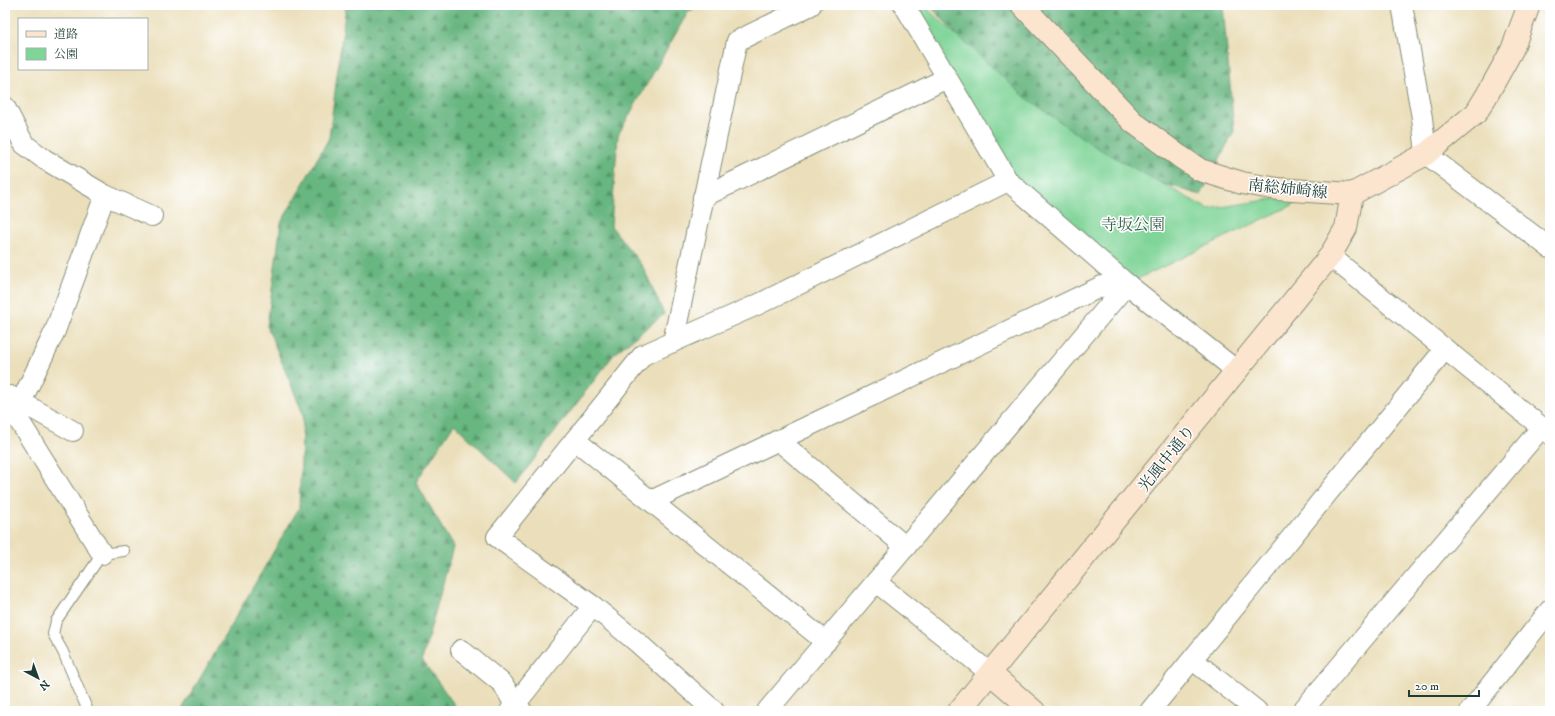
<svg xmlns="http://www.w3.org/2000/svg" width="1555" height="716" viewBox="0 0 1555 716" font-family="'IM FELL DW Pica','Noto Serif JP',serif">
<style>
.forest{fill:url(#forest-firs);stroke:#437a5a}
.park{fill:#7fd497;stroke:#4f8866}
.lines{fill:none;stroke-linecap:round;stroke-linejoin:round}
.lane-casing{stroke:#858e78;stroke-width:12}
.street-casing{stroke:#858e78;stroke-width:22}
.secondary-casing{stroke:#858e78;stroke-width:24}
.lane{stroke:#fff;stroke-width:10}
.street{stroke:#fff;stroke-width:20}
.secondary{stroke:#fce5cf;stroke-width:22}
.labels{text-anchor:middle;stroke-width:3;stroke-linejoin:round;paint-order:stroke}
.street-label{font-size:16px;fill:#1f3d34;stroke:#fff}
.park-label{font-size:16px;fill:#37634d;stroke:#fff}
</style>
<defs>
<pattern id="forest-firs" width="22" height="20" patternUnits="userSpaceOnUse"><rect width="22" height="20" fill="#67b680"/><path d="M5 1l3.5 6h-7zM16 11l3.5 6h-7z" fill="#54956a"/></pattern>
</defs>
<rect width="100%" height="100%" fill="#fff"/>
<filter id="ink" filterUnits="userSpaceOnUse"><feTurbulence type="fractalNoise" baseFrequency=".025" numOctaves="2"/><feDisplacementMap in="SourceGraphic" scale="8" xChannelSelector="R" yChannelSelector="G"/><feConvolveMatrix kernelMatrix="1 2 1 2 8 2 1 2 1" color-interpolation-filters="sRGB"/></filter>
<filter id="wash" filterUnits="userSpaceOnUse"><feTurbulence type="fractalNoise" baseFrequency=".012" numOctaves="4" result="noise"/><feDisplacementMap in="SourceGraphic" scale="16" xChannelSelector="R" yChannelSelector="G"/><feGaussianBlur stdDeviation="0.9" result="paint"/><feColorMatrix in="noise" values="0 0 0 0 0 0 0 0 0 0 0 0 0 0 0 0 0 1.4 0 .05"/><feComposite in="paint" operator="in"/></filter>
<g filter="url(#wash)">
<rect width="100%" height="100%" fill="#ebdfbb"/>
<!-- forest -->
<g class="forest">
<path d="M 346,5 L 701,5 L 688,12 L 618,135 L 611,226 L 643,267 L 664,314 L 615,353 L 516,483 L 454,424 L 416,482 L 453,547 L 422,660 L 459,711 L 181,711 L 299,508 L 303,414 L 267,326 L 281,223 L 329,138 Z"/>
<path d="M 929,5 L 1223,5 L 1234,131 L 1201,195 L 1071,156 Z"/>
</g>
<!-- park -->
<path class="park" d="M 904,5 L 923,5 L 1024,96 L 1094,146 L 1208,209 L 1320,192 L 1127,284 L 1008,181 Z"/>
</g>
<g filter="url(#ink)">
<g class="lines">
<defs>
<path id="lane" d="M 88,711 L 63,652 L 53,634 L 56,621 L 102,554 L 124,551"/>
<g id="street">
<path d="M 904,5 L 1008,181 L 1127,284 L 1237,371"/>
<path d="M 1402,5 L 1422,118 L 1426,154 L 1550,248"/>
<path d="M 5,107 L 24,144 L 44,159 L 105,195 L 152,216"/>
<path d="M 703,197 L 947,78"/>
<path d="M 1330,256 L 1550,434"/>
<path d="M 673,342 L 737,41 L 811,5"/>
<path d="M 10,396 L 73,431"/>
<path d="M 5,398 L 102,554"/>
<path d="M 21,402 L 55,331 L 105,195"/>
<path d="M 575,440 L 826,642"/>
<path d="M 778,440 L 906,547"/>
<path d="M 651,501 L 1102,286 L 1127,284"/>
<path d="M 876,582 L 990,673"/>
<path d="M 461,650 L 503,684 L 515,705 L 522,711"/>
<path d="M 1193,660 L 1257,711"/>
<path d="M 510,711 L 593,606"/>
<path d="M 714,711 L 638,643 L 593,606 L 497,537 L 643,355 L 759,304 L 1008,181"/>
<path d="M 767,711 L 1127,284"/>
<path d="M 1150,711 L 1445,349"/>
<path d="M 1302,711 L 1542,427"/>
<path d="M 1470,711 L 1550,610"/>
</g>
<g id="secondary">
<path d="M 1022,5 L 1133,122 L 1179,156 L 1200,170 L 1242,183 L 1278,189 L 1352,194 L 1426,154 L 1476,113 L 1487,95 L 1512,50 L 1529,5"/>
<path d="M 990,673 L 1034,711"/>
<path d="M 959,711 L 1330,256 L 1346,228 L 1352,194"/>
</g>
</defs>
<!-- lane casing -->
<use href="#lane" class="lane-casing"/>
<!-- street casing -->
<use href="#street" class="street-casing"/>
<!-- secondary casing -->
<use href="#secondary" class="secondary-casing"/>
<!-- lane -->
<use href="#lane" class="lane"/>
<!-- street -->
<use href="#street" class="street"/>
<!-- secondary -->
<use href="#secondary" class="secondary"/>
</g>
</g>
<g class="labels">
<!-- street labels -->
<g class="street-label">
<text transform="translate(1288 188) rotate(6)" y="6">南総姉崎線</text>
<text transform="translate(1166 458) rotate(-51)" y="6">光風中通り</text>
</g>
<!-- park labels -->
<g class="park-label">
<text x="1133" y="230">寺坂公園</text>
</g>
</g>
<!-- margin -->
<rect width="1555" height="716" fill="none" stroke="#fff" stroke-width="20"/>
<!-- legend -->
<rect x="18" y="18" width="130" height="52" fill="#ffffff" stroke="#a5b1ae"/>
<rect x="26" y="31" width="20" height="6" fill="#fce5cf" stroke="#a5b1ae"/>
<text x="54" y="38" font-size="12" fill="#1f3d34">道路</text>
<rect x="26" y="48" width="20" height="12" fill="#7fd497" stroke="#a5b1ae"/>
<text x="54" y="58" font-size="12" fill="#1f3d34">公園</text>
<!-- north arrow -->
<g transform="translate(38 678) rotate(139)" stroke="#ffffff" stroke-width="3" paint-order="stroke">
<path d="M0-3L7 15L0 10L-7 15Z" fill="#1f3d34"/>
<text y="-6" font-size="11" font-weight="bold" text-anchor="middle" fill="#1f3d34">N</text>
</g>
<!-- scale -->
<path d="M1409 690v6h70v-6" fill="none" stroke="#1f3d34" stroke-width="2"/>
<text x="1415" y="690" font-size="12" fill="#1f3d34" stroke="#ffffff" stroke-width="3" paint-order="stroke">20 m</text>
</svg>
